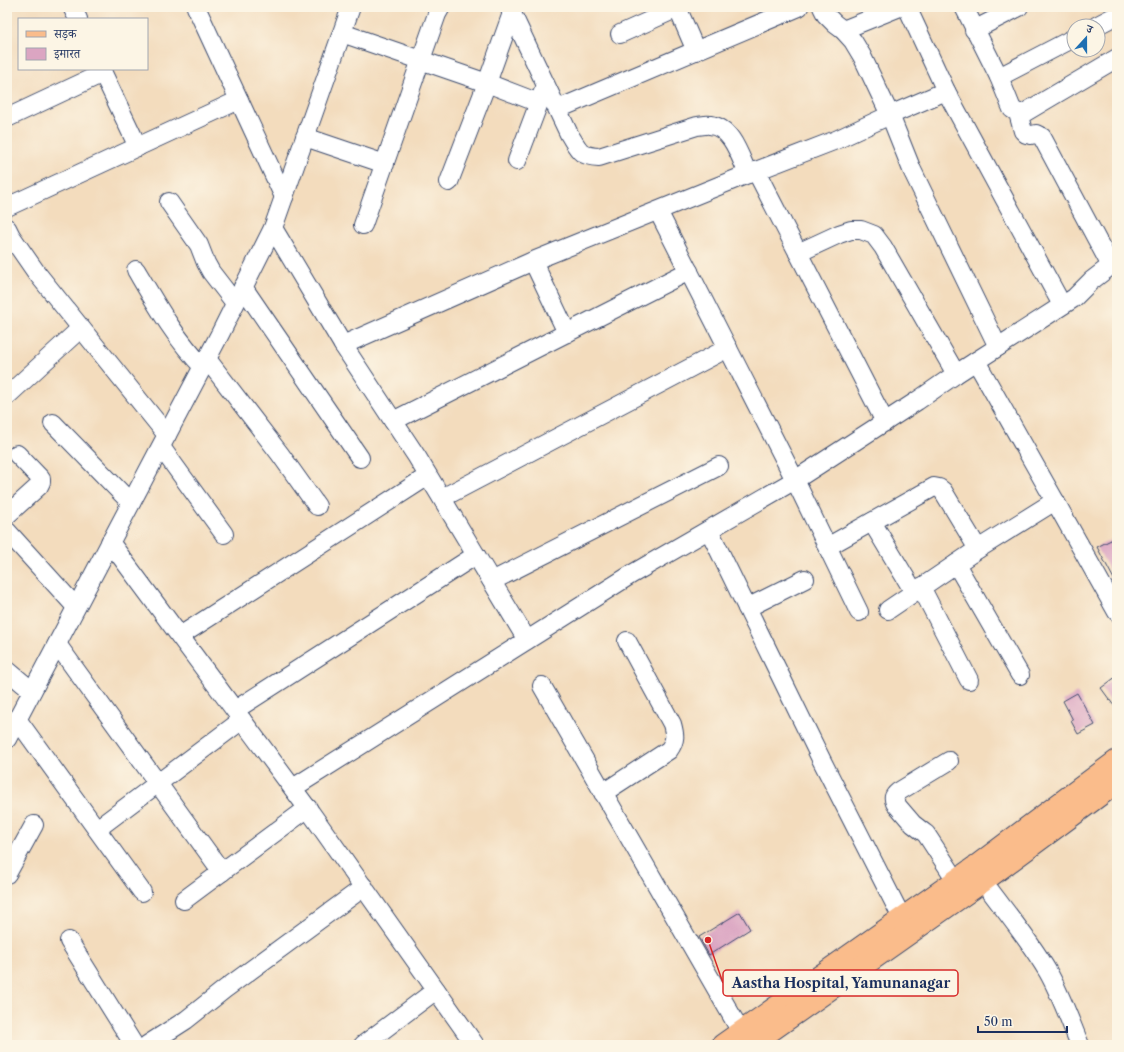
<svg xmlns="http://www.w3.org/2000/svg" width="1124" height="1052" viewBox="0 0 1124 1052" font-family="'Libre Caslon Text','Noto Serif Devanagari',serif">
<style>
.building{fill:#dba5c2}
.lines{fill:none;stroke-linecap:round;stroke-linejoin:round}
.minor-casing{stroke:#3b496c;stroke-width:20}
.major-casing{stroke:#3b496c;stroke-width:24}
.minor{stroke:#fff;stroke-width:18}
.major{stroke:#fabc8b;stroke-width:22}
.leader{fill:none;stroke:#d62828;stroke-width:1.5}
.callout-dot{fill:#d62828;stroke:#fcf5e5;stroke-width:1.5}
.callout{fill:#fcf5e5;stroke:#d62828;stroke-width:1.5}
.callout-label{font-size:14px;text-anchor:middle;font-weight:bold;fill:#1b2f5e}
</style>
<rect width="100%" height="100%" fill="#fcf5e5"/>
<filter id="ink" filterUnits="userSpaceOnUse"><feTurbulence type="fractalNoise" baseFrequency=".025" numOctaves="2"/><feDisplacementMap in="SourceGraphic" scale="8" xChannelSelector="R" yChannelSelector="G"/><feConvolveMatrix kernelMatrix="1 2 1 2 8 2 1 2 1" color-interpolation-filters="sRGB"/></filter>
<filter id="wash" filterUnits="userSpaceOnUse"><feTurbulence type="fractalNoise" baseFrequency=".012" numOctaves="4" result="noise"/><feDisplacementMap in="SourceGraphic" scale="16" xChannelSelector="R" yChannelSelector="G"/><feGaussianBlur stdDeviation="0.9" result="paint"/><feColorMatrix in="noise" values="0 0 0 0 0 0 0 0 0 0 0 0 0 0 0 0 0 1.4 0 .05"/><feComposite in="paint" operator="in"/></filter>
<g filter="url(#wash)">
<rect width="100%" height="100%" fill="#f3dcbd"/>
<g id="blocks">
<!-- building -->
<g class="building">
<path d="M 1117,537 L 1117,585 L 1097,547 Z"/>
<path d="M 1117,676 L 1117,710 L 1101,688 Z"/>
<path d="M 1077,693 L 1095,725 L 1078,734 L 1071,721 L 1073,720 L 1063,701 Z"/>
<path d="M 740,912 L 750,929 L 709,955 L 699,937 Z"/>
</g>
</g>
</g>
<g filter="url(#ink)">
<use href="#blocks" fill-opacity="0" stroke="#3b496c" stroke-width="1"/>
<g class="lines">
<defs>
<g id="minor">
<path d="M 72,7 L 78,19"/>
<path d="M 196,7 L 284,197"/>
<path d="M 509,7 L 569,134 C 579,150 579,156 599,157 L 697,126 C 701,126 706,124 710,125 C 732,127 740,157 748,174"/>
<path d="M 677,7 L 696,51"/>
<path d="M 822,7 L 826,15 L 835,24 L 843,30 L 853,41 L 862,56 L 890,115 L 912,170 L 998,347"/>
<path d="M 907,7 L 946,91 L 1062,305"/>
<path d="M 964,7 L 999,77 L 1012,109 L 1018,113 L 1023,131 L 1026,134 L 1031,135 L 1036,134 L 1042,137 L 1111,266"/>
<path d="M 1096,26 L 1117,15"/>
<path d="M 843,30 L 900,7"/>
<path d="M 974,30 L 1019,7"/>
<path d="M 342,33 L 487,83 L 539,103"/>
<path d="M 620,34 L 680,7"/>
<path d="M 101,69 L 138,147"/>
<path d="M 999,77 L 1074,38"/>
<path d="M 558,109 L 799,7"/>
<path d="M 1018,113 L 1024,113 L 1117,58"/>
<path d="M 7,118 L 103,73"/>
<path d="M 305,137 L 385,164"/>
<path d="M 517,161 L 543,92"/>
<path d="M 756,171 L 885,422"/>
<path d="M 449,182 L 487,83 L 512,13"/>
<path d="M 169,202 L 199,245 L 206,263 L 211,272 L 235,303"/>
<path d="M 7,207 L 239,100"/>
<path d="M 658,211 L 795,480 L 859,612"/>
<path d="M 363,225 L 437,14 L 441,7"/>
<path d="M 7,228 L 11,236 L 36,272 L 167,435"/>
<path d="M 273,228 L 343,345 L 417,457 L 527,640"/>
<path d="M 798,253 L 839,234 L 851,230 L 861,230 L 874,235 L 883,247 L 956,374"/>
<path d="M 533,261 L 567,333"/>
<path d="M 136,270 C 156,304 175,338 203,367"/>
<path d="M 243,287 L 360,458"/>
<path d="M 343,345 L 533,261 L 748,174 L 836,140 L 890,115 L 946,91"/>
<path d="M 207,359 L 280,454 L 317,506"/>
<path d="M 976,361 L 1055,501"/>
<path d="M 7,396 L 81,328"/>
<path d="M 393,421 L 689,271"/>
<path d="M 53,423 L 131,503"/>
<path d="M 161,447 L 224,534"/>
<path d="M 442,498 L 728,348"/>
<path d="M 7,515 L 39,486 L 41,482 L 41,479 L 17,454"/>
<path d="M 872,522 L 914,592"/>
<path d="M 709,530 L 822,761 L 902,918"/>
<path d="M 7,531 L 76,607"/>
<path d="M 110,542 L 311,813 L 475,1045"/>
<path d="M 827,547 L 934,487 L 939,488 L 943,491 L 978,549"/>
<path d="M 956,564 L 1020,675"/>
<path d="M 492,581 L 719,466"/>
<path d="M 921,587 L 969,680"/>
<path d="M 747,608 L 805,579"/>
<path d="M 888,610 L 978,549 L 1055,501 L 1117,612"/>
<path d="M 180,636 L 428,476"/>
<path d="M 57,644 L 222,872"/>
<path d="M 7,670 L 32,691"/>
<path d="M 542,686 L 748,1044"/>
<path d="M 235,710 L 476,555"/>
<path d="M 17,719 L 142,892"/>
<path d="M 7,739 L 220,334 L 273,228 L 351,7"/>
<path d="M 949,761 L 898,792 C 893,796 893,798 895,803 L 913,824 L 922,831 L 926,834 L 956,880"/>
<path d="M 293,788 L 632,574 L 795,480 L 917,401 L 956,374 L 1074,298 L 1091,281 L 1117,261"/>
<path d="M 603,793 L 669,750 C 676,740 675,735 672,724 L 627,641"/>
<path d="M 97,829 L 242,720"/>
<path d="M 975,870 C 999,904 1027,936 1048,972 C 1061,995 1070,1021 1080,1045"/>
<path d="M 7,874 L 34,825"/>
<path d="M 184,900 L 308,808"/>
<path d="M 69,941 L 134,1045"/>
<path d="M 147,1045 L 186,1020 L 225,989 L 364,887"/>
<path d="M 363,1045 L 436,990"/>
</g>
<g id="major">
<path d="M 723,1045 L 974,868 L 1117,761"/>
<path d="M 750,1045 L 983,881 L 1117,782"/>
</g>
</defs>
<!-- minor casing -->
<use href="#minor" class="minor-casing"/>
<!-- major casing -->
<use href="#major" class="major-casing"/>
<!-- minor -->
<use href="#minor" class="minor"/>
<!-- major -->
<use href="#major" class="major"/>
</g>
</g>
<!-- callouts -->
<path class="leader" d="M708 940L723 983"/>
<circle class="callout-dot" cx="708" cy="940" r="4"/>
<rect class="callout" x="723" y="970" width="235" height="26" rx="4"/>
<g class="callout-label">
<text x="841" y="988">Aastha Hospital, Yamunanagar</text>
</g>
<!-- margin -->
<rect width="1124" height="1052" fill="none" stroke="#fcf5e5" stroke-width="24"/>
<!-- legend -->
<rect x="18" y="18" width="130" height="52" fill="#fcf5e5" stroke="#a2a6af"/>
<rect x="26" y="31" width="20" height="6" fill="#fabc8b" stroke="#a2a6af"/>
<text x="54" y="38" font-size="12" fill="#1b2f5e">सड़क</text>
<rect x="26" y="48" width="20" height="12" fill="#dba5c2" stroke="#a2a6af"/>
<text x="54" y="58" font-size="12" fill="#1b2f5e">इमारत</text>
<!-- north arrow -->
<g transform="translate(1086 38) rotate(21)"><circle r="19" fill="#fcf5e5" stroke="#a2a6af"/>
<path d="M0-3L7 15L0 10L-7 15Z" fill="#1f6fb2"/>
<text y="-6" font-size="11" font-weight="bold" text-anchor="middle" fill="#1b2f5e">उ</text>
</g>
<!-- scale -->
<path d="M978 1026v6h89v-6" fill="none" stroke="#1b2f5e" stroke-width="2"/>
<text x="984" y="1026" font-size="12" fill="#1b2f5e" stroke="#fcf5e5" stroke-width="3" paint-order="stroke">50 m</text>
</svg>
